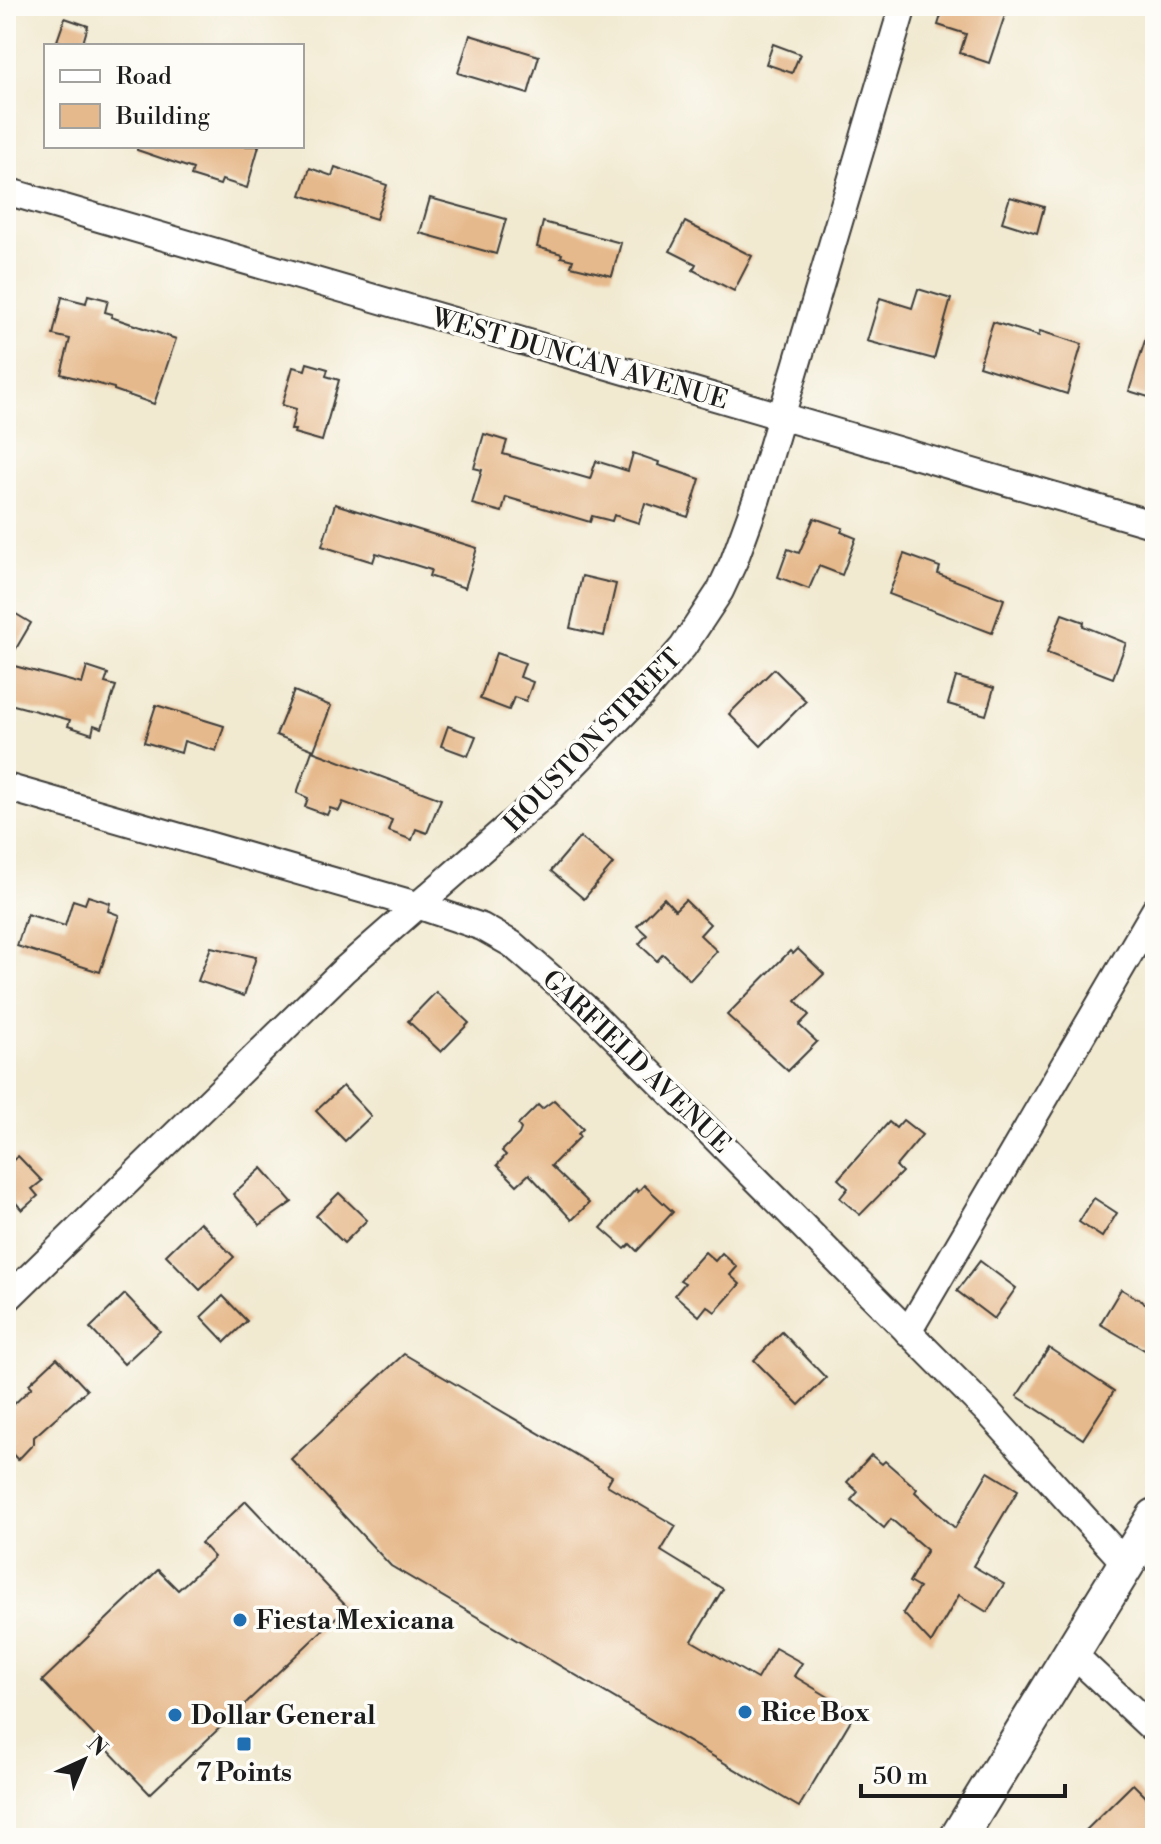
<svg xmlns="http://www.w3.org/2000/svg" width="1161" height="1844" viewBox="0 0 1161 1844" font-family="'Libre Bodoni',serif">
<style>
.building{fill:#e6b98c}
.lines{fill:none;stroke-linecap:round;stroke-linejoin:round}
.street-casing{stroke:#3c3b37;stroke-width:30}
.secondary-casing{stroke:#3c3b37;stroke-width:40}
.street{stroke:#fff;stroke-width:26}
.secondary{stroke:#fff;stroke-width:36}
.poi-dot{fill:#1f6fb2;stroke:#fdfcf7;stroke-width:3}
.labels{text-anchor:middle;stroke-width:7;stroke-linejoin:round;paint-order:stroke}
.street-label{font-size:26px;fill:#1c1c1c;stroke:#fdfcf7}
.poi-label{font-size:26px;font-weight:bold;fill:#1c1c1c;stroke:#fdfcf7;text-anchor:start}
</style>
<rect width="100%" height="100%" fill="#fdfcf7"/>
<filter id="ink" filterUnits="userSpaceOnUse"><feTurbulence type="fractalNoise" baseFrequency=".0125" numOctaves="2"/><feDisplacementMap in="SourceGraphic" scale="16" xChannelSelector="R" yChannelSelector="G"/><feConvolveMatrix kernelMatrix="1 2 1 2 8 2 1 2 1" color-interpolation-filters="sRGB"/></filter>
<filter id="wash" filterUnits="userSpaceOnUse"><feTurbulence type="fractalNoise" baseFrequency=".006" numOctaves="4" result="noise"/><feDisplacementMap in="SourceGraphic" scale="32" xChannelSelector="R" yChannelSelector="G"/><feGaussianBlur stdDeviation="1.8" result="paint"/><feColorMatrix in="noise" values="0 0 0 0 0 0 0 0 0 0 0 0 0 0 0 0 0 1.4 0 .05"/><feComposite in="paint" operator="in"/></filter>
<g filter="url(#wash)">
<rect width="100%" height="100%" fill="#f1e9d0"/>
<g id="blocks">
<!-- building -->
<g class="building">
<path d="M 944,6 L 1008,6 L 989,63 L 960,53 L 966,34 L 938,25 Z"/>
<path d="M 65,18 L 88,26 L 82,46 L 57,41 Z"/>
<path d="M 470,35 L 539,56 L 528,94 L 458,73 Z"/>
<path d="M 773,44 L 800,54 L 792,73 L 766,64 Z"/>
<path d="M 137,146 L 259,146 L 247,188 L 222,180 L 220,185 L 191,176 L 193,169 L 137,150 Z"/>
<path d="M 335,167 L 387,185 L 376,219 L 301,195 L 310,168 L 332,176 Z"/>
<path d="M 1010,197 L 1044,207 L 1037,233 L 1002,222 Z"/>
<path d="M 430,198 L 506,219 L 496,254 L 420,233 Z"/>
<path d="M 543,222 L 621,243 L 612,276 L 571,266 L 573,260 L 561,257 L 562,254 L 537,247 Z"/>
<path d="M 685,222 L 752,256 L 734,291 L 693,270 L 696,264 L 670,251 Z"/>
<path d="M 918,289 L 951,299 L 934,359 L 867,341 L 880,298 L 912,308 Z"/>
<path d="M 88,295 L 108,300 L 105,312 L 112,314 L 111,317 L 176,339 L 154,404 L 114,390 L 114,388 L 61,374 L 70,339 L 53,335 L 62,297 L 86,303 Z"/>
<path d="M 993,322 L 1039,336 L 1040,331 L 1082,344 L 1067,394 L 979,366 Z"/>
<path d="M 1150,325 L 1155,325 L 1155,399 L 1129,391 Z"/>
<path d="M 307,363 L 328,369 L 326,376 L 339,380 L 322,441 L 294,433 L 295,430 L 291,430 L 296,409 L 282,405 L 293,367 L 305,370 Z"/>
<path d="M 484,434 L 507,441 L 503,454 L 590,479 L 596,461 L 628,471 L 633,453 L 659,462 L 658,465 L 700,479 L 688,517 L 645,503 L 639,523 L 614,515 L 612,521 L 592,516 L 590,522 L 506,497 L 502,512 L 472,504 L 482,470 L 474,468 Z"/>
<path d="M 335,504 L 477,548 L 465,588 L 429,576 L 431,570 L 376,553 L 373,562 L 322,546 Z"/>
<path d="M 814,518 L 843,528 L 841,532 L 856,538 L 842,575 L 819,566 L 809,589 L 778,577 L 788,549 L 799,553 Z"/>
<path d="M 904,554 L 940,567 L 938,574 L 1004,599 L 992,633 L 889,594 Z"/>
<path d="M 582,576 L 616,584 L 604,636 L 570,628 Z"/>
<path d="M 6,608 L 31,623 L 7,664 L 82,684 L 87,667 L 108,674 L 105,683 L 116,686 L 102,728 L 94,725 L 92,734 L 68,726 L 70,720 L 6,703 Z"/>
<path d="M 1062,614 L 1084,622 L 1083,626 L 1126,643 L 1113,678 L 1047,653 Z"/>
<path d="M 496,653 L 525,663 L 520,677 L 533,682 L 526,701 L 514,697 L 509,710 L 480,699 Z"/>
<path d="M 774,669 L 806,701 L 761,746 L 729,714 Z"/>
<path d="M 956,677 L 994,688 L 986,715 L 948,704 Z"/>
<path d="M 294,691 L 331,706 L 314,750 L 276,735 Z"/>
<path d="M 156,705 L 224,726 L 216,751 L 184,741 L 181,753 L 144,742 Z"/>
<path d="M 448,726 L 476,736 L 468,756 L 441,746 Z"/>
<path d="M 312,751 L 441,799 L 427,833 L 416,829 L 412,840 L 388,831 L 392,820 L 343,802 L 339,811 L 330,808 L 327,815 L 305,807 L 308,798 L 297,793 Z"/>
<path d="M 580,837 L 613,864 L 584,899 L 551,871 Z"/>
<path d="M 88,896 L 110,903 L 108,911 L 119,915 L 100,972 L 17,946 L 27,914 L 65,926 L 73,900 L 85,904 Z"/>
<path d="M 664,898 L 675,910 L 685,900 L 710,924 L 700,935 L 717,951 L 690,980 L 663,954 L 657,961 L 639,944 L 647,935 L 637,926 Z"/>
<path d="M 211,947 L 256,957 L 244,996 L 198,981 Z"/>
<path d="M 798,949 L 824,974 L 796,1001 L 809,1015 L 799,1025 L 817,1042 L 788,1071 L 727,1015 L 790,951 L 793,954 Z"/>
<path d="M 436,992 L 469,1023 L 441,1052 L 408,1021 Z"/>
<path d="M 343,1086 L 371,1116 L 345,1141 L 316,1111 Z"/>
<path d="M 554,1100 L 583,1129 L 578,1134 L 580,1137 L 551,1166 L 589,1203 L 572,1220 L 529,1174 L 517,1185 L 497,1165 L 506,1155 L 502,1151 L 519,1134 L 521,1129 L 518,1125 L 538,1105 L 542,1109 Z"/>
<path d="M 903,1120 L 922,1135 L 896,1166 L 902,1172 L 860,1215 L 840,1198 L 848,1188 L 838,1179 L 889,1122 L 896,1128 Z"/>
<path d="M 18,1156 L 42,1181 L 32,1189 L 38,1196 L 22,1210 L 16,1203 L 6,1212 L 6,1166 Z"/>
<path d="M 262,1168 L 292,1202 L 260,1225 L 233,1194 Z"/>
<path d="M 644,1185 L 673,1212 L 637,1251 L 630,1244 L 625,1249 L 601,1228 L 636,1189 L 638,1192 Z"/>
<path d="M 339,1193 L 367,1220 L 344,1243 L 316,1216 Z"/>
<path d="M 1094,1198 L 1117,1213 L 1102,1237 L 1079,1222 Z"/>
<path d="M 200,1222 L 234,1257 L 200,1290 L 166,1255 Z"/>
<path d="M 705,1252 L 715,1261 L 722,1253 L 737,1267 L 730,1275 L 740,1284 L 715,1312 L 707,1306 L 699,1316 L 675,1295 L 685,1283 L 680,1280 Z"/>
<path d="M 980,1261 L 1016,1288 L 994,1319 L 957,1291 Z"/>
<path d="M 1121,1289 L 1155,1309 L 1155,1356 L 1100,1324 Z"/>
<path d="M 125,1294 L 160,1331 L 124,1364 L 90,1328 Z"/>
<path d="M 223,1296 L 247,1321 L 225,1342 L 201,1317 Z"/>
<path d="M 782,1332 L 826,1378 L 799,1405 L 754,1360 Z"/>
<path d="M 1049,1348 L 1114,1391 L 1083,1439 L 1017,1396 Z"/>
<path d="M 404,1354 L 612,1476 L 607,1485 L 676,1526 L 661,1551 L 723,1589 L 692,1641 L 757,1679 L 775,1648 L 802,1663 L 794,1676 L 855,1713 L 799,1807 L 391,1566 L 291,1459 Z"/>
<path d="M 57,1358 L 87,1390 L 34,1437 L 34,1443 L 18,1460 L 6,1447 L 6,1412 L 32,1387 L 29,1384 Z"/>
<path d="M 871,1455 L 882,1464 L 885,1461 L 917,1489 L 915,1492 L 955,1528 L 988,1472 L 1018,1490 L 973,1566 L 1004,1584 L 987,1612 L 959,1595 L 931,1643 L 903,1613 L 919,1588 L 909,1582 L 927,1550 L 891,1519 L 884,1528 L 851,1500 L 858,1492 L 847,1482 Z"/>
<path d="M 246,1501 L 347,1607 L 150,1794 L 42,1681 L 158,1570 L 178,1590 L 214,1557 L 201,1543 Z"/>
<path d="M 1133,1784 L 1155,1806 L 1155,1838 L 1078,1838 Z"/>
</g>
</g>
</g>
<g filter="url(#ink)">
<use href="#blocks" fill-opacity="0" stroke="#3c3b37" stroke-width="2"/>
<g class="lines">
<defs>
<g id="street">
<path d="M 6,191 L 1155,525"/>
<path d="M 6,787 L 420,906 L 482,927 L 512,944 L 588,1010 L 988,1412 L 1126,1564"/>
<path d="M 6,1300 L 344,970 L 545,794 L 640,697 L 683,647 L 720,591 L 734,561 L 757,498 L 903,6"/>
<path d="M 908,1332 L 1155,910"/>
<path d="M 1072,1653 L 1155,1731"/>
</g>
<path id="secondary" d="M 958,1838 L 1155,1517"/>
</defs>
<!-- street casing -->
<use href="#street" class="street-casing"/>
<!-- secondary casing -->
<use href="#secondary" class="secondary-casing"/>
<!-- street -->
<use href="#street" class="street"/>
<!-- secondary -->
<use href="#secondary" class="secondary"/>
</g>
</g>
<!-- markers -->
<g class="poi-dot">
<circle cx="240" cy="1620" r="8"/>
<circle cx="745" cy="1712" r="8"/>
<circle cx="175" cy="1715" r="8"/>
<rect x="236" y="1736" width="16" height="16" rx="4"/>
</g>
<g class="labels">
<!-- street labels -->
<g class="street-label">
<text transform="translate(580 358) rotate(16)" y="9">WEST DUNCAN AVENUE</text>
<text transform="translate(592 740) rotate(-46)" y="9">HOUSTON STREET</text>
<text transform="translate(637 1061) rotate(44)" y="9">GARFIELD AVENUE</text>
</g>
<!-- poi labels -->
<g class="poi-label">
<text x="256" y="1629">Fiesta Mexicana</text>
<text x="761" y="1721">Rice Box</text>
<text x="191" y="1724">Dollar General</text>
<text x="244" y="1781" text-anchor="middle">7 Points</text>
</g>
</g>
<!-- margin -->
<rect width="1161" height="1844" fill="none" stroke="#fdfcf7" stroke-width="32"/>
<!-- legend -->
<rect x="44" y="44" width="260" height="104" fill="#fdfcf7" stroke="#a3a29f" stroke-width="2"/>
<rect x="60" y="70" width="40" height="12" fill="#ffffff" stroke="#a3a29f" stroke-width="2"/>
<text x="116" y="84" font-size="24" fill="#1c1c1c">Road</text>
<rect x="60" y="104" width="40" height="24" fill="#e6b98c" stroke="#a3a29f" stroke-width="2"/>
<text x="116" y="124" font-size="24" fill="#1c1c1c">Building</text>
<!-- north arrow -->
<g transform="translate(84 1760) rotate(44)" stroke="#fdfcf7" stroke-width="6" paint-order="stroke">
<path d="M0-6L14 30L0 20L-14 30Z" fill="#1c1c1c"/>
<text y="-12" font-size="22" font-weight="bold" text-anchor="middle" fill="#1c1c1c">N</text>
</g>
<!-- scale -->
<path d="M861 1784v12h204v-12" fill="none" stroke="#1c1c1c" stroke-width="4"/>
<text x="873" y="1784" font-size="24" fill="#1c1c1c" stroke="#fdfcf7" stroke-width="6" paint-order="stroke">50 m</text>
</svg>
